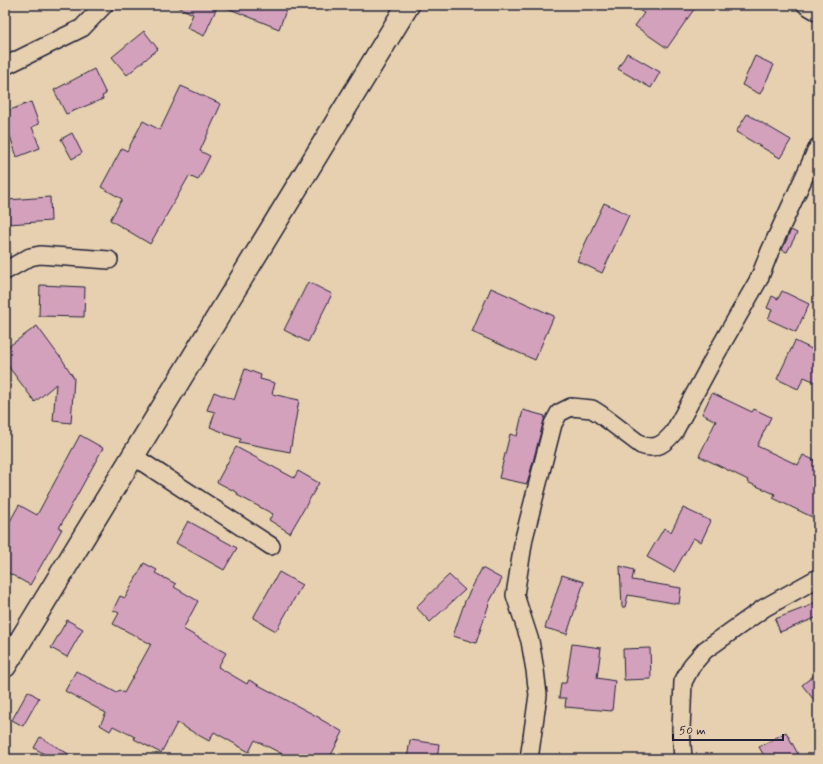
<svg xmlns="http://www.w3.org/2000/svg" width="823" height="764" viewBox="0 0 823 764" font-family="Mynerve,sans-serif">
<style>
.building{fill:#d4a1bd;stroke:#22223b}
.lines{fill:none;stroke-linecap:round;stroke-linejoin:round}
.street-casing{stroke:#22223b;stroke-width:20}
.secondary-casing{stroke:#22223b;stroke-width:25}
.street{stroke:#e6d0af;stroke-width:17}
.secondary{stroke:#e6d0af;stroke-width:22}
</style>
<rect width="100%" height="100%" fill="#e6d0af"/>
<filter id="ink" filterUnits="userSpaceOnUse"><feTurbulence type="fractalNoise" baseFrequency=".025" numOctaves="2"/><feDisplacementMap in="SourceGraphic" scale="8" xChannelSelector="R" yChannelSelector="G"/><feConvolveMatrix kernelMatrix="1 2 1 2 8 2 1 2 1" color-interpolation-filters="sRGB"/></filter>
<g filter="url(#ink)">
<!-- building -->
<g class="building">
<path d="M 174,5 L 218,5 L 204,36 L 187,28 L 193,14 Z"/>
<path d="M 220,5 L 288,5 L 279,29 Z"/>
<path d="M 630,5 L 697,5 L 667,48 L 635,26 L 644,13 Z"/>
<path d="M 144,31 L 158,49 L 127,75 L 112,57 Z"/>
<path d="M 627,53 L 660,72 L 651,88 L 618,69 Z"/>
<path d="M 755,56 L 774,65 L 760,94 L 742,85 Z"/>
<path d="M 94,69 L 106,94 L 102,96 L 103,99 L 66,114 L 54,90 Z"/>
<path d="M 181,86 L 221,104 L 200,151 L 210,156 L 198,180 L 189,176 L 150,244 L 110,220 L 122,199 L 101,187 L 122,148 L 127,151 L 143,121 L 160,130 Z"/>
<path d="M 31,102 L 39,124 L 32,127 L 40,148 L 17,157 L 10,136 L 5,138 L 5,112 Z"/>
<path d="M 747,114 L 791,140 L 780,158 L 736,132 Z"/>
<path d="M 72,133 L 82,153 L 72,159 L 61,139 Z"/>
<path d="M 50,197 L 51,221 L 8,224 L 7,200 Z"/>
<path d="M 604,203 L 629,215 L 602,273 L 577,261 Z"/>
<path d="M 791,230 L 797,233 L 787,252 L 782,250 Z"/>
<path d="M 308,282 L 332,294 L 308,342 L 284,330 Z"/>
<path d="M 40,285 L 85,287 L 84,317 L 39,316 Z"/>
<path d="M 491,288 L 554,316 L 535,360 L 472,332 Z"/>
<path d="M 782,291 L 809,304 L 796,332 L 768,319 L 772,310 L 767,308 L 772,296 L 778,299 Z"/>
<path d="M 37,326 L 59,356 L 60,356 L 74,378 L 71,423 L 53,421 L 56,384 L 35,402 L 5,362 L 5,349 Z"/>
<path d="M 795,341 L 818,352 L 818,383 L 804,377 L 798,389 L 777,379 Z"/>
<path d="M 245,369 L 261,375 L 260,379 L 275,383 L 272,394 L 299,400 L 290,452 L 239,442 L 241,439 L 225,434 L 225,433 L 210,427 L 215,412 L 207,410 L 214,392 L 234,400 Z"/>
<path d="M 712,393 L 752,412 L 754,409 L 771,417 L 757,446 L 798,465 L 803,455 L 818,462 L 818,509 L 814,518 L 773,498 L 775,494 L 747,482 L 748,480 L 699,456 L 716,421 L 702,414 Z"/>
<path d="M 523,410 L 545,416 L 527,484 L 499,478 L 510,434 L 517,436 Z"/>
<path d="M 80,435 L 103,448 L 59,528 L 62,529 L 30,585 L 5,571 L 5,521 L 9,523 L 19,505 L 37,515 Z"/>
<path d="M 236,447 L 294,478 L 298,471 L 319,483 L 290,533 L 269,520 L 273,514 L 237,495 L 238,493 L 217,482 Z"/>
<path d="M 683,508 L 711,521 L 701,542 L 693,538 L 674,572 L 647,557 L 664,528 L 671,532 Z"/>
<path d="M 188,521 L 237,548 L 224,570 L 176,543 Z"/>
<path d="M 144,563 L 157,570 L 155,573 L 176,584 L 174,587 L 198,601 L 183,629 L 226,653 L 218,667 L 247,684 L 249,680 L 320,718 L 320,719 L 343,732 L 329,759 L 292,759 L 255,740 L 249,752 L 214,732 L 209,741 L 177,723 L 161,753 L 134,739 L 135,737 L 113,726 L 110,731 L 100,725 L 106,713 L 65,691 L 76,671 L 117,693 L 119,690 L 124,693 L 151,644 L 113,624 L 119,613 L 113,610 L 120,596 L 125,598 Z"/>
<path d="M 620,566 L 634,570 L 632,580 L 681,588 L 679,604 L 628,595 L 625,607 L 622,607 Z"/>
<path d="M 482,568 L 502,579 L 490,601 L 476,643 L 453,636 L 465,601 Z"/>
<path d="M 279,572 L 302,585 L 276,631 L 253,618 Z"/>
<path d="M 449,575 L 465,590 L 430,622 L 416,607 Z"/>
<path d="M 562,575 L 584,582 L 567,634 L 545,628 Z"/>
<path d="M 818,600 L 818,617 L 780,632 L 775,619 L 809,606 Z"/>
<path d="M 67,620 L 83,629 L 67,657 L 51,648 Z"/>
<path d="M 572,644 L 601,648 L 597,678 L 615,681 L 612,711 L 565,707 L 566,698 L 559,698 L 561,683 L 566,683 Z"/>
<path d="M 650,648 L 651,679 L 624,680 L 623,649 Z"/>
<path d="M 818,672 L 818,705 L 802,685 Z"/>
<path d="M 28,691 L 39,698 L 23,726 L 12,720 Z"/>
<path d="M 786,732 L 798,754 L 789,759 L 766,759 L 759,747 Z"/>
<path d="M 40,737 L 77,759 L 53,759 L 34,748 Z"/>
<path d="M 410,740 L 439,744 L 437,759 L 407,759 Z"/>
</g>
<g class="lines">
<defs>
<g id="street">
<path d="M 806,5 L 818,12"/>
<path d="M 5,66 L 82,28 L 104,5"/>
<path d="M 5,271 L 30,257 L 40,255 L 109,260"/>
<path d="M 133,456 L 271,546"/>
<path d="M 529,759 L 538,695 L 535,670 L 530,641 L 515,595 L 524,538 L 553,424 L 559,413 L 571,407 L 592,409 L 600,414 L 641,445 C 656,451 665,443 674,432 L 715,356 L 759,279 L 770,251 L 818,147"/>
<path d="M 683,759 L 681,729 L 683,682 L 692,665 L 705,650 L 764,608 L 818,578"/>
</g>
<path id="secondary" d="M 5,666 L 408,5"/>
</defs>
<!-- street casing -->
<use href="#street" class="street-casing"/>
<!-- secondary casing -->
<use href="#secondary" class="secondary-casing"/>
<!-- street -->
<use href="#street" class="street"/>
<!-- secondary -->
<use href="#secondary" class="secondary"/>
</g>
</g>
<!-- margin -->
<rect width="823" height="764" fill="none" stroke="#e6d0af" stroke-width="20"/>
<rect x="10" y="10" width="803" height="744" fill="none" stroke="#22223b" stroke-width="1.5" filter="url(#ink)"/>
<!-- scale -->
<path d="M673 734v6h110v-6" fill="none" stroke="#22223b" stroke-width="2"/>
<text x="679" y="734" font-size="12" fill="#22223b" stroke="#e6d0af" stroke-width="3" paint-order="stroke">50 m</text>
</svg>
